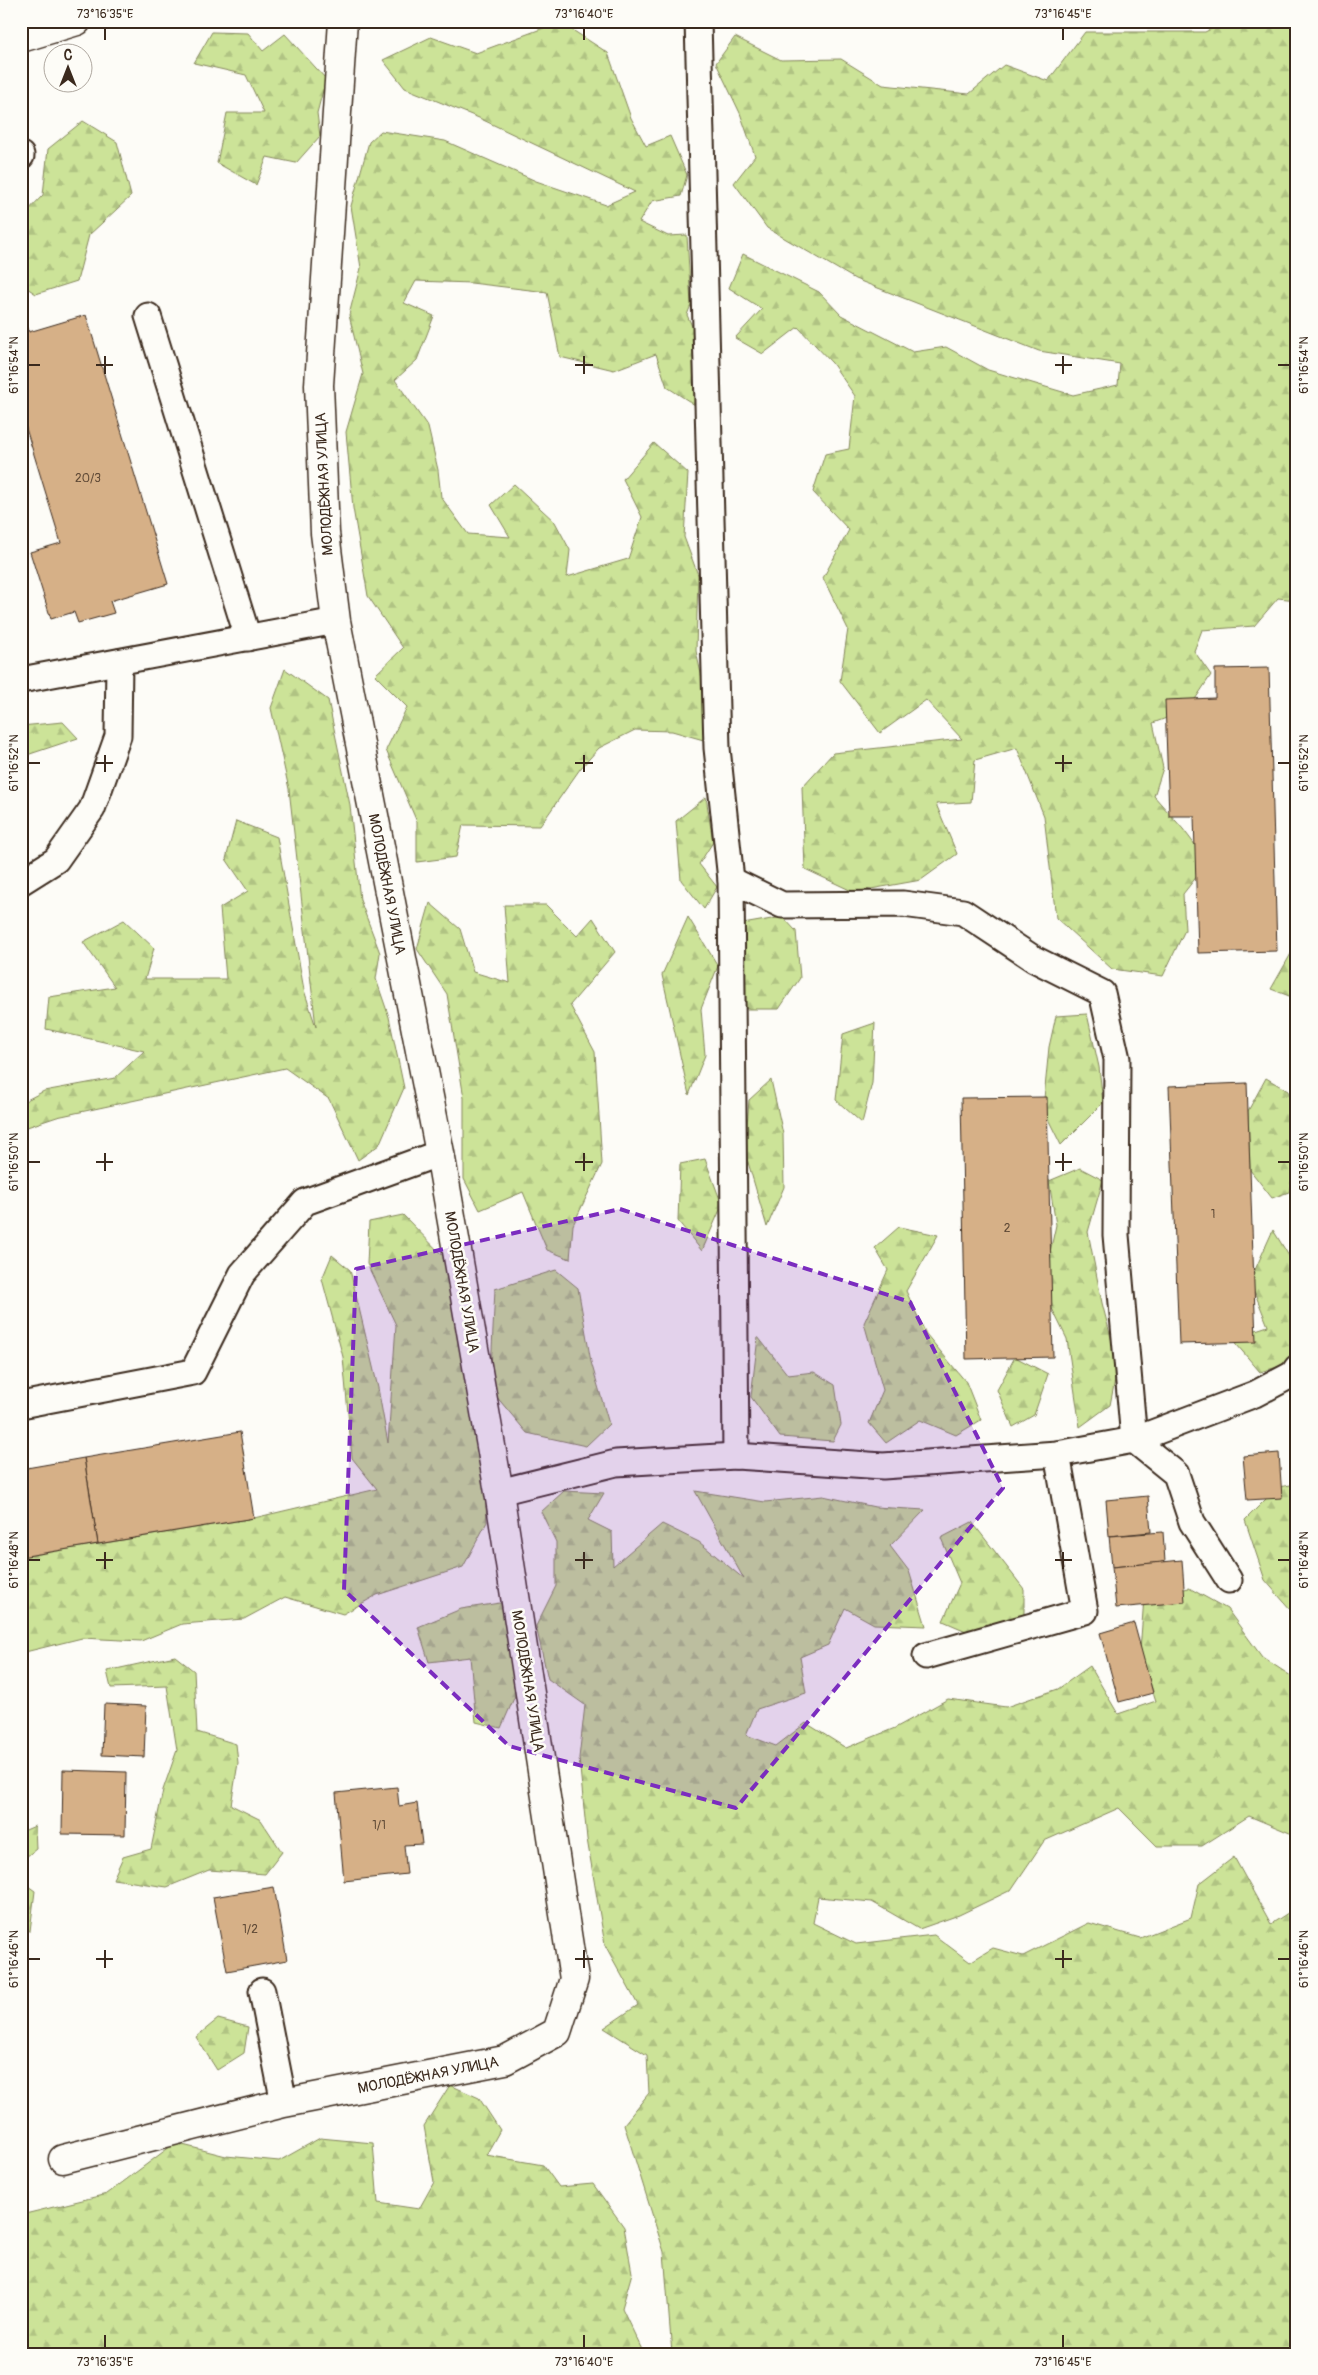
<svg xmlns="http://www.w3.org/2000/svg" width="1318" height="2375" viewBox="0 0 1318 2375" font-family="Pangolin,sans-serif">
<style>
.forest{fill:url(#forest-firs);stroke:#84865b}
.building{fill:#d6b087;stroke:#3b2a1e}
.lines{fill:none;stroke-linecap:round;stroke-linejoin:round}
.service-casing{stroke:#3b2a1e;stroke-width:29}
.minor-casing{stroke:#3b2a1e;stroke-width:31}
.tertiary-casing{stroke:#3b2a1e;stroke-width:31}
.service{stroke:#fdfcf7;stroke-width:25}
.minor{stroke:#fdfcf7;stroke-width:28}
.tertiary{stroke:#fdfcf7;stroke-width:28}
.marked{fill:#7b2cbf;fill-opacity:0.2;stroke:#7b2cbf;stroke-width:4;stroke-dasharray:10 6;stroke-linejoin:round}
.ticks{fill:none;stroke:#3b2a1e;stroke-width:2}
.labels{text-anchor:middle;stroke-width:5;stroke-linejoin:round;paint-order:stroke}
.number-label{font-size:12px;fill:#624c38}
.street-label{font-size:15px;fill:#3b2a1e;stroke:#fdfcf7}
.neatline{fill:none;stroke:#3b2a1e;stroke-width:2}
.ticks-label{font-size:12px;text-anchor:middle;fill:#3b2a1e}
</style>
<defs>
<pattern id="forest-firs" width="22" height="20" patternUnits="userSpaceOnUse" patternTransform="scale(1.25)"><rect width="22" height="20" fill="#cce398"/><path d="M5 1l3.5 6h-7zM16 11l3.5 6h-7z" fill="#b0c383"/></pattern>
</defs>
<rect width="100%" height="100%" fill="#fdfcf7"/>
<filter id="ink" filterUnits="userSpaceOnUse"><feTurbulence type="fractalNoise" baseFrequency=".02" numOctaves="2"/><feDisplacementMap in="SourceGraphic" scale="10" xChannelSelector="R" yChannelSelector="G"/><feConvolveMatrix kernelMatrix="1 2 1 2 8 2 1 2 1" color-interpolation-filters="sRGB"/></filter>
<g filter="url(#ink)">
<!-- forest -->
<g class="forest">
<path d="M 1227,21 L 1297,21 L 1297,600 L 1278,598 L 1254,626 L 1202,630 L 1194,651 L 1211,675 L 1188,710 L 1153,723 L 1163,768 L 1154,796 L 1183,829 L 1208,862 L 1183,894 L 1185,930 L 1163,976 L 1112,969 L 1056,918 L 1044,816 L 1017,748 L 975,760 L 971,802 L 936,804 L 957,854 L 921,880 L 854,892 L 805,869 L 802,787 L 833,753 L 962,739 L 926,700 L 880,733 L 840,681 L 848,629 L 823,578 L 849,530 L 813,492 L 825,454 L 849,449 L 855,396 L 832,363 L 798,327 L 763,354 L 735,338 L 762,309 L 729,288 L 743,254 L 819,292 L 841,315 L 913,352 L 946,347 L 988,370 L 1073,395 L 1118,385 L 1120,364 L 1039,351 L 855,279 L 767,228 L 734,183 L 755,156 L 740,113 L 716,63 L 735,37 L 781,60 L 841,59 L 883,85 L 969,94 L 1004,65 L 1048,81 L 1085,32 L 1205,32 Z"/>
<path d="M 560,22 L 608,53 L 631,118 L 646,146 L 670,136 L 687,175 L 681,196 L 652,201 L 639,222 L 668,236 L 687,235 L 691,305 L 687,315 L 700,344 L 695,405 L 667,387 L 656,354 L 614,370 L 560,357 L 547,292 L 471,283 L 416,281 L 404,303 L 434,316 L 417,360 L 395,380 L 428,427 L 438,470 L 441,497 L 468,534 L 510,537 L 491,505 L 514,484 L 555,522 L 570,550 L 567,577 L 628,559 L 642,517 L 623,479 L 654,443 L 688,473 L 684,537 L 698,575 L 696,651 L 707,701 L 707,741 L 672,731 L 635,730 L 599,748 L 580,769 L 540,826 L 463,825 L 456,857 L 417,862 L 417,822 L 386,750 L 407,707 L 375,675 L 403,648 L 368,596 L 353,508 L 346,432 L 363,374 L 349,315 L 361,268 L 351,206 L 369,142 L 381,131 L 445,141 L 536,181 L 606,205 L 635,192 L 479,118 L 405,88 L 383,60 L 431,37 L 476,53 Z"/>
<path d="M 212,32 L 248,33 L 263,51 L 285,34 L 326,79 L 317,113 L 320,136 L 296,163 L 267,157 L 256,185 L 217,163 L 227,113 L 264,113 L 246,75 L 194,63 Z"/>
<path d="M 83,121 L 117,142 L 131,196 L 89,235 L 77,281 L 36,294 L 21,284 L 21,218 L 43,195 L 48,149 Z"/>
<path d="M 285,669 L 328,700 L 350,805 L 360,900 L 380,953 L 376,979 L 389,1017 L 404,1088 L 379,1145 L 358,1160 L 329,1099 L 285,1068 L 57,1117 L 21,1129 L 21,1103 L 44,1091 L 115,1078 L 144,1051 L 46,1029 L 49,997 L 115,987 L 83,942 L 124,920 L 154,948 L 145,979 L 226,979 L 220,908 L 248,891 L 226,859 L 236,821 L 277,837 L 304,990 L 316,1027 L 289,789 L 271,708 Z"/>
<path d="M 63,722 L 78,738 L 21,757 L 21,726 Z"/>
<path d="M 706,797 L 713,842 L 699,864 L 717,887 L 704,909 L 681,880 L 676,821 Z"/>
<path d="M 430,903 L 460,929 L 473,972 L 510,983 L 504,905 L 546,905 L 577,936 L 593,918 L 615,952 L 570,1005 L 595,1052 L 602,1164 L 573,1225 L 570,1259 L 547,1250 L 523,1192 L 480,1210 L 464,1179 L 464,1098 L 447,994 L 417,949 Z"/>
<path d="M 688,917 L 718,966 L 701,1009 L 705,1055 L 689,1095 L 662,975 Z"/>
<path d="M 783,917 L 796,931 L 800,978 L 779,1009 L 746,1009 L 730,962 L 743,924 Z"/>
<path d="M 1292,952 L 1297,953 L 1297,999 L 1271,989 Z"/>
<path d="M 1087,1014 L 1099,1067 L 1103,1103 L 1061,1145 L 1043,1109 L 1049,1047 L 1056,1016 Z"/>
<path d="M 875,1023 L 872,1083 L 862,1123 L 836,1100 L 843,1034 Z"/>
<path d="M 1266,1078 L 1288,1091 L 1297,1122 L 1297,1157 L 1289,1192 L 1272,1198 L 1250,1170 L 1248,1111 Z"/>
<path d="M 771,1080 L 783,1134 L 784,1187 L 767,1227 L 745,1152 L 749,1100 Z"/>
<path d="M 705,1159 L 722,1205 L 702,1251 L 678,1221 L 680,1164 Z"/>
<path d="M 1080,1168 L 1103,1180 L 1088,1232 L 1102,1303 L 1118,1365 L 1110,1405 L 1080,1427 L 1067,1339 L 1042,1288 L 1056,1225 L 1049,1181 Z"/>
<path d="M 403,1215 L 449,1262 L 483,1459 L 487,1522 L 463,1567 L 377,1595 L 343,1614 L 285,1597 L 244,1619 L 182,1624 L 141,1641 L 82,1638 L 21,1653 L 21,1557 L 254,1518 L 377,1489 L 352,1458 L 343,1357 L 322,1279 L 332,1255 L 350,1270 L 378,1388 L 388,1443 L 396,1325 L 367,1264 L 369,1222 Z"/>
<path d="M 899,1227 L 938,1235 L 906,1291 L 926,1334 L 966,1382 L 981,1420 L 956,1435 L 920,1420 L 886,1443 L 869,1423 L 883,1390 L 864,1323 L 888,1270 L 875,1248 Z"/>
<path d="M 1273,1230 L 1297,1269 L 1297,1357 L 1295,1362 L 1260,1372 L 1231,1338 L 1268,1326 L 1250,1281 Z"/>
<path d="M 556,1270 L 578,1288 L 591,1362 L 609,1424 L 586,1446 L 527,1433 L 490,1389 L 495,1289 Z"/>
<path d="M 758,1337 L 788,1375 L 814,1372 L 835,1385 L 841,1425 L 833,1441 L 780,1437 L 751,1397 Z"/>
<path d="M 1015,1357 L 1048,1374 L 1034,1415 L 1013,1427 L 997,1390 Z"/>
<path d="M 1297,1484 L 1297,1617 L 1265,1580 L 1245,1520 L 1278,1487 Z"/>
<path d="M 564,1491 L 604,1493 L 588,1520 L 612,1532 L 613,1566 L 662,1524 L 699,1542 L 744,1579 L 695,1491 L 765,1502 L 823,1496 L 875,1507 L 925,1510 L 890,1546 L 909,1571 L 926,1626 L 874,1624 L 845,1608 L 828,1645 L 800,1657 L 806,1693 L 757,1709 L 746,1735 L 776,1746 L 806,1723 L 846,1748 L 895,1728 L 948,1699 L 1006,1707 L 1058,1689 L 1090,1666 L 1118,1714 L 1156,1701 L 1140,1651 L 1144,1598 L 1189,1588 L 1227,1609 L 1262,1657 L 1297,1680 L 1297,1836 L 1249,1816 L 1202,1846 L 1157,1846 L 1119,1808 L 1044,1841 L 1011,1890 L 959,1915 L 919,1929 L 872,1902 L 818,1897 L 813,1923 L 856,1944 L 934,1935 L 970,1962 L 993,1948 L 1023,1956 L 1089,1923 L 1140,1938 L 1191,1918 L 1199,1884 L 1234,1857 L 1271,1924 L 1297,1907 L 1297,2354 L 672,2354 L 664,2252 L 624,2124 L 649,2093 L 647,2055 L 604,2028 L 638,2005 L 605,1945 L 587,1839 L 579,1758 L 585,1705 L 548,1679 L 536,1626 L 556,1586 L 556,1542 L 541,1512 Z"/>
<path d="M 972,1522 L 1024,1589 L 1024,1623 L 980,1637 L 943,1621 L 960,1583 L 941,1538 Z"/>
<path d="M 506,1602 L 521,1682 L 501,1728 L 476,1722 L 470,1657 L 429,1662 L 418,1627 L 461,1609 Z"/>
<path d="M 175,1656 L 194,1671 L 197,1732 L 236,1744 L 238,1763 L 231,1805 L 261,1820 L 282,1852 L 265,1874 L 209,1870 L 167,1887 L 113,1879 L 123,1857 L 151,1849 L 163,1790 L 177,1750 L 167,1686 L 111,1688 L 107,1671 Z"/>
<path d="M 35,1826 L 36,1849 L 21,1861 L 21,1832 Z"/>
<path d="M 21,1881 L 35,1891 L 30,1931 L 21,1930 Z"/>
<path d="M 218,2019 L 248,2027 L 244,2053 L 217,2070 L 196,2037 Z"/>
<path d="M 450,2085 L 479,2098 L 500,2130 L 486,2155 L 543,2165 L 559,2187 L 593,2184 L 624,2227 L 632,2273 L 622,2308 L 644,2354 L 21,2354 L 21,2215 L 107,2194 L 175,2143 L 226,2156 L 279,2161 L 320,2138 L 373,2143 L 378,2203 L 419,2209 L 434,2182 L 424,2126 Z"/>
</g>
<!-- building -->
<g class="building">
<path d="M 86,315 L 168,584 L 110,601 L 114,613 L 78,623 L 74,612 L 51,619 L 30,552 L 61,543 L 21,412 L 21,321 L 25,319 L 29,332 Z"/>
<path d="M 1269,668 L 1277,951 L 1198,953 L 1194,816 L 1169,816 L 1165,700 L 1215,698 L 1215,669 Z"/>
<path d="M 1247,1083 L 1256,1342 L 1179,1344 L 1169,1086 Z"/>
<path d="M 1047,1097 L 1053,1357 L 966,1359 L 961,1098 Z"/>
<path d="M 240,1432 L 254,1518 L 98,1544 L 84,1458 Z"/>
<path d="M 1279,1453 L 1282,1498 L 1247,1500 L 1243,1456 Z"/>
<path d="M 84,1458 L 98,1544 L 21,1557 L 21,1469 Z"/>
<path d="M 1148,1496 L 1151,1532 L 1109,1536 L 1106,1500 Z"/>
<path d="M 1163,1532 L 1165,1562 L 1112,1567 L 1109,1536 Z"/>
<path d="M 1182,1560 L 1185,1602 L 1116,1608 L 1112,1567 Z"/>
<path d="M 1134,1623 L 1153,1693 L 1119,1702 L 1100,1633 Z"/>
<path d="M 104,1704 L 146,1706 L 144,1757 L 102,1755 Z"/>
<path d="M 63,1770 L 126,1772 L 125,1835 L 62,1834 Z"/>
<path d="M 397,1787 L 399,1806 L 417,1803 L 422,1844 L 404,1845 L 407,1874 L 344,1881 L 336,1793 Z"/>
<path d="M 274,1887 L 287,1960 L 227,1971 L 213,1897 Z"/>
</g>
<g class="lines">
<defs>
<g id="service">
<path d="M 698,21 L 717,748 L 731,880 L 736,1456"/>
<path d="M 21,155 L 21,156"/>
<path d="M 148,316 L 248,638"/>
<path d="M 21,680 L 336,621"/>
<path d="M 731,880 L 782,905 L 903,904 L 963,912 L 1034,959 L 1102,993 L 1117,1059 L 1116,1235 L 1134,1440 L 1176,1474 L 1192,1522 L 1229,1580"/>
<path d="M 21,882 L 56,860 L 92,809 L 118,736 L 119,662"/>
<path d="M 21,1405 L 193,1372 L 242,1274 L 305,1202 L 440,1153"/>
<path d="M 499,1492 L 616,1463 L 736,1456 L 883,1466 L 1057,1454 L 1134,1440 L 1255,1394 L 1293,1374 L 1297,1368"/>
<path d="M 926,1656 L 1085,1611 L 1057,1454"/>
<path d="M 262,1991 L 284,2103"/>
</g>
<path id="minor" d="M 63,2159 L 284,2103 L 505,2060 L 557,2032 L 574,1979 L 499,1492 L 440,1153 L 336,621 L 325,533 L 319,385 L 343,21"/>
<path id="tertiary" d="M 21,38 L 77,21"/>
</defs>
<!-- service casing -->
<use href="#service" class="service-casing"/>
<!-- minor casing -->
<use href="#minor" class="minor-casing"/>
<!-- tertiary casing -->
<use href="#tertiary" class="tertiary-casing"/>
<!-- service -->
<use href="#service" class="service"/>
<!-- minor -->
<use href="#minor" class="minor"/>
<!-- tertiary -->
<use href="#tertiary" class="tertiary"/>
</g>
</g>
<!-- marked area -->
<path class="marked" d="M 620,1209 L 910,1302 L 1003,1488 L 736,1808 L 509,1746 L 344,1590 L 356,1269 Z"/>
<!-- ticks -->
<path class="ticks" d="M 105,28 L 105,40M 584,28 L 584,40M 1063,28 L 1063,40M 105,356 L 105,374M 584,356 L 584,374M 1063,356 L 1063,374M 28,365 L 40,365M 96,365 L 113,365M 575,365 L 593,365M 1055,365 L 1072,365M 1278,365 L 1290,365M 105,755 L 105,772M 584,755 L 584,772M 1063,755 L 1063,772M 28,763 L 40,763M 96,763 L 113,763M 575,763 L 593,763M 1055,763 L 1072,763M 1278,763 L 1290,763M 105,1153 L 105,1171M 584,1153 L 584,1171M 1063,1153 L 1063,1171M 28,1162 L 40,1162M 96,1162 L 113,1162M 575,1162 L 593,1162M 1055,1162 L 1072,1162M 1278,1162 L 1290,1162M 105,1552 L 105,1569M 584,1552 L 584,1569M 1063,1552 L 1063,1569M 28,1560 L 40,1560M 96,1560 L 113,1560M 575,1560 L 593,1560M 1055,1560 L 1072,1560M 1278,1560 L 1290,1560M 105,1950 L 105,1968M 584,1950 L 584,1968M 1063,1950 L 1063,1968M 28,1959 L 40,1959M 96,1959 L 113,1959M 575,1959 L 593,1959M 1055,1959 L 1072,1959M 1278,1959 L 1290,1959M 105,2335 L 105,2348M 584,2335 L 584,2348M 1063,2335 L 1063,2348"/>
<g class="labels">
<!-- number labels -->
<g class="number-label">
<text x="88" y="482">20/3</text>
<text x="1213" y="1218">1</text>
<text x="1007" y="1232">2</text>
<text x="379" y="1829">1/1</text>
<text x="250" y="1933">1/2</text>
</g>
<!-- street labels -->
<g class="street-label">
<text transform="translate(324 484) rotate(-93)" y="5">МОЛОДЁЖНАЯ УЛИЦА</text>
<text transform="translate(387 884) rotate(79)" y="5">МОЛОДЁЖНАЯ УЛИЦА</text>
<text transform="translate(462 1282) rotate(80)" y="5">МОЛОДЁЖНАЯ УЛИЦА</text>
<text transform="translate(528 1681) rotate(81)" y="5">МОЛОДЁЖНАЯ УЛИЦА</text>
<text transform="translate(428 2075) rotate(-11)" y="5">МОЛОДЁЖНАЯ УЛИЦА</text>
</g>
</g>
<!-- margin -->
<rect width="1318" height="2375" fill="none" stroke="#fdfcf7" stroke-width="55"/>
<!-- north arrow -->
<g transform="translate(68 68)"><circle r="24" fill="#fdfcf7" stroke="#afa8a0"/>
<path d="M0-4L9 19L0 12L-9 19Z" fill="#3b2a1e"/>
<text y="-8" font-size="14" font-weight="bold" text-anchor="middle" fill="#3b2a1e">С</text>
</g>
<rect x="28" y="28" width="1262" height="2320" class="neatline"/>
<g class="ticks-label">
<text x="105" y="18">73°16'35"E</text>
<text x="584" y="18">73°16'40"E</text>
<text x="1063" y="18">73°16'45"E</text>
<text transform="translate(14 365) rotate(-90)" y="4">61°16'54"N</text>
<text transform="translate(1304 365) rotate(-90)" y="4">61°16'54"N</text>
<text transform="translate(14 763) rotate(-90)" y="4">61°16'52"N</text>
<text transform="translate(1304 763) rotate(-90)" y="4">61°16'52"N</text>
<text transform="translate(14 1162) rotate(-90)" y="4">61°16'50"N</text>
<text transform="translate(1304 1162) rotate(-90)" y="4">61°16'50"N</text>
<text transform="translate(14 1560) rotate(-90)" y="4">61°16'48"N</text>
<text transform="translate(1304 1560) rotate(-90)" y="4">61°16'48"N</text>
<text transform="translate(14 1959) rotate(-90)" y="4">61°16'46"N</text>
<text transform="translate(1304 1959) rotate(-90)" y="4">61°16'46"N</text>
<text x="105" y="2366">73°16'35"E</text>
<text x="584" y="2366">73°16'40"E</text>
<text x="1063" y="2366">73°16'45"E</text>
</g>
</svg>
